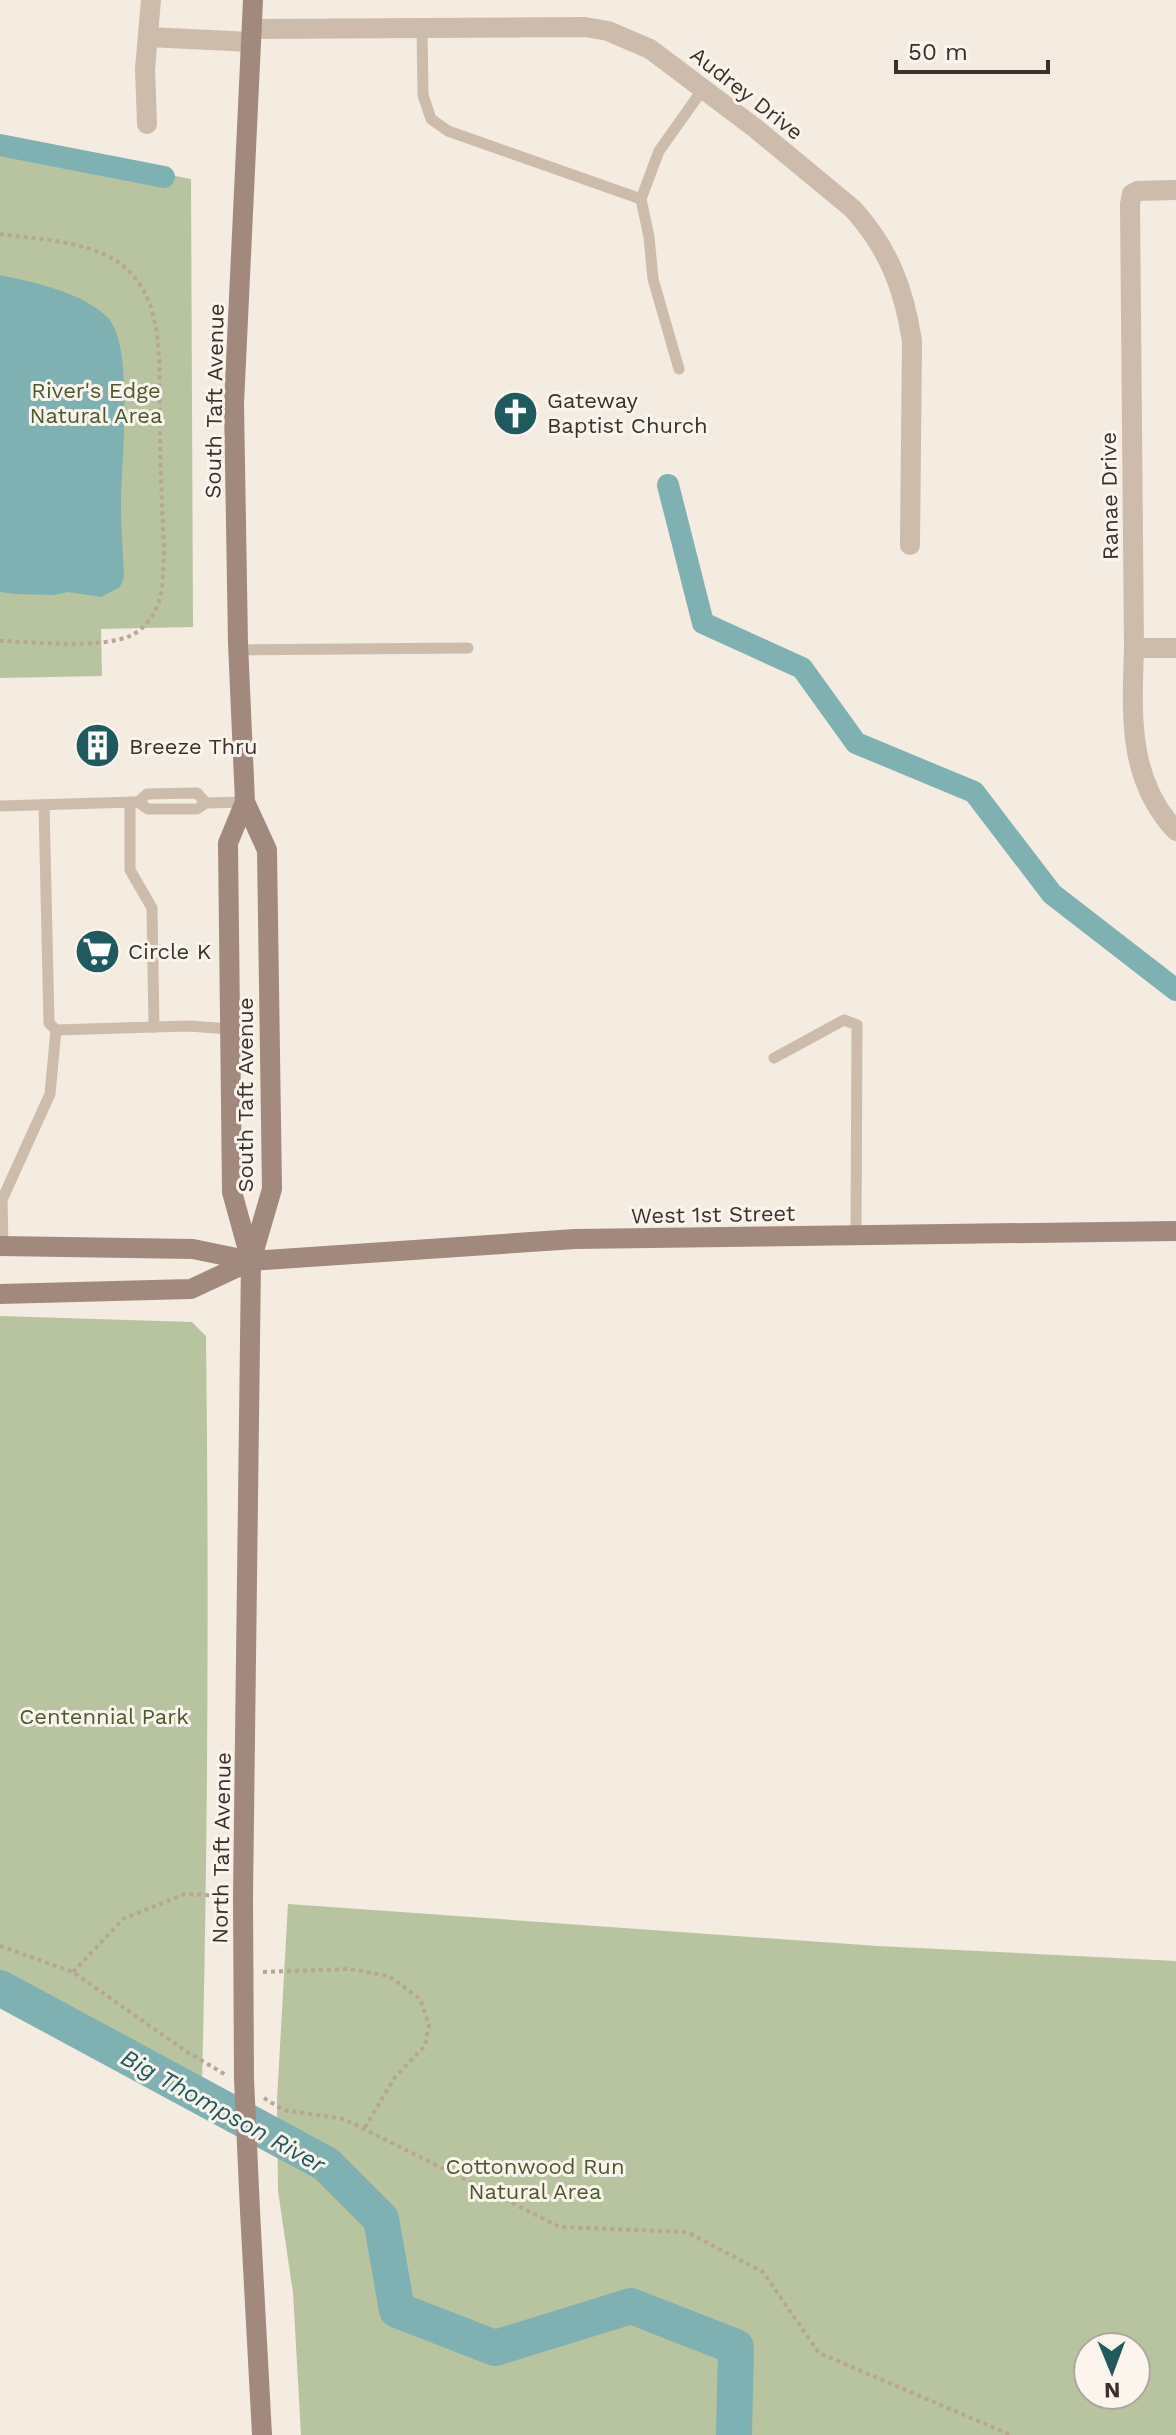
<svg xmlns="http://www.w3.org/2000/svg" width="1176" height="2435" viewBox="0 0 1176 2435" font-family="'Work Sans',sans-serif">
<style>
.green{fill:#b8c4a0;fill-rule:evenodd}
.water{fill:#7fb0b2}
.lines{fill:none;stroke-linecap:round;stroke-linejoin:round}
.canal{stroke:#7fb0b2;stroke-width:22}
.river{stroke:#7fb0b2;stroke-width:36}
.path{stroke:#b9a596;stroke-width:4;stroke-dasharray:4 4;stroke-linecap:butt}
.service{stroke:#cdbbac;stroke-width:11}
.minor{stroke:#cdbbac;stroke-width:20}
.secondary{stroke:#a18a7d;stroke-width:20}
.secondary-bridge{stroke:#a18a7d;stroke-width:20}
.labels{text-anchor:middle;stroke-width:6;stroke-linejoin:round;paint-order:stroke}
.street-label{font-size:22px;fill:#3b302b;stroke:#fbf5ee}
.park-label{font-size:22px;fill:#4a5a2e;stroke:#fbf5ee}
.poi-label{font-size:22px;fill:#3b302b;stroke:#fbf5ee;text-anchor:start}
.water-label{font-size:24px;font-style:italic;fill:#1f5a5e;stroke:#fbf5ee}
</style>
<rect width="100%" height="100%" fill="#f4ebe1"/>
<!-- green -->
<g class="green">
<path d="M 0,141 L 191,179 L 193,627 L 101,629 L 102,676 L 0,678 Z"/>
<path d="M 0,1316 L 192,1322 L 206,1336 C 209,1586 208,1835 202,2085 L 85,2022 L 24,1985 L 0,1979 Z"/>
<path d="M 288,1904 L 878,1946 L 1176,1961 L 1176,2435 L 301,2435 L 293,2293 L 278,2191 L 277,2099 ZM 1088,2347 L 1136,2347 L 1136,2395 L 1088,2395 Z"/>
</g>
<!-- water -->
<path class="water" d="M 0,275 C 35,283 80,291 107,317 C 135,343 121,465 121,504 C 121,528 123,553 124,577 L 120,587 L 101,597 L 68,592 L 54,595 L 15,594 L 0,592 Z"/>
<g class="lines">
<!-- canal -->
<g class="canal">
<path d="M 0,145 L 164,177"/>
<path d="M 668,485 L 703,623 L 802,668 L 856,743 L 974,792 L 1052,894 L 1176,990"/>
</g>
<!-- river -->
<path class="river" d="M 0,1988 L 326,2164 L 381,2219 L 397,2310 L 495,2348 L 631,2306 L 736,2347 L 734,2435"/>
<!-- path -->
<g class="path">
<path d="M 0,234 C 35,239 88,241 118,262 C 134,273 147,292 152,311 C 162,346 159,385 160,421 C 160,463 162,506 164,549 C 163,567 164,587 158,604 C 153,618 143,630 130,636 C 99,649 34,642 0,641"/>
<path d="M 0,1946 L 73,1972 L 184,2050 L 226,2075"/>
<path d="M 73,1972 L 123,1919 L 185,1894 L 223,1896"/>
<path d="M 263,1972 L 350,1969 L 389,1976 L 420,1999 L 429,2025 L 425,2046 L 395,2077 L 364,2129"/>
<path d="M 264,2098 L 283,2110 L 344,2119 L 560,2227 L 687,2232 L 763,2272 L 819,2353 L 1011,2435"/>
</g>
<!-- service -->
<g class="service">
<path d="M 422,28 L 423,95 L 431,119 L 448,131 L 641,199"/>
<path d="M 679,369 L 653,279 L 649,237 L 641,199 L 659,151 L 703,89"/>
<path d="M 239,650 L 468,648"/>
<path d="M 130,802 L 130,870 L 152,908 L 154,1027 L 189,1026 L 230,1029"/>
<path d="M 206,803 L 197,793 L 147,794 L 138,802 L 148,809 L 197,809 L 206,803 L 245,802"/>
<path d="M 44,805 L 49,1023 L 56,1030 L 154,1027"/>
<path d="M 0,806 L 134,802"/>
<path d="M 774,1058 L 844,1020 L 857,1025 L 856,1236"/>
<path d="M 3,1246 L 2,1200 L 50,1094 L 56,1030"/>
</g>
<!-- minor -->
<g class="minor">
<path d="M 252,29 L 585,27 L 608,31 L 650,49 L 755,128 L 853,209 C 889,249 904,289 912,341 L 910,545"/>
<path d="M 148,37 L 251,42"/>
<path d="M 147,124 L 145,69 L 151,0"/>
<path d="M 1176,190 L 1138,191 L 1132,194 L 1130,204 L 1134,648 C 1132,714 1127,779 1176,831"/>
<path d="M 1134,648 L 1176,648"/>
</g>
<!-- secondary -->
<g class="secondary">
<path d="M 245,802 L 228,843 L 232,1192 L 251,1261"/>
<path d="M 0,1246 L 193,1249 L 251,1261 L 575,1239 L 1176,1231"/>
<path d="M 0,1294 L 191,1289 L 251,1261"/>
<path d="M 244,2079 L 243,1897 L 251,1261 L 272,1189 L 267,850 L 245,802 L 238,643 L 234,404 L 253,0"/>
<path d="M 250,2211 L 262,2435"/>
</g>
<!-- secondary-bridge -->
<path class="secondary-bridge" d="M 244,2079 L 250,2211"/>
</g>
<!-- icons -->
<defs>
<symbol id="church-disc" viewBox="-11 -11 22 22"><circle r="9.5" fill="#1f5a5e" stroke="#fbf5ee"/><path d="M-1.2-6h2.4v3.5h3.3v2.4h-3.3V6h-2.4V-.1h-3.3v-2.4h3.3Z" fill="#fff"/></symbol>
<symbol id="building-disc" viewBox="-11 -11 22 22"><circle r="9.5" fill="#1f5a5e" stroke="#fbf5ee"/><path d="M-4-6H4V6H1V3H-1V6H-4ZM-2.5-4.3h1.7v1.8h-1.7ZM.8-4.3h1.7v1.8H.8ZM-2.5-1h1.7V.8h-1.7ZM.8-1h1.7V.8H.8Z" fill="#fff"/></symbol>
<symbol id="supermarket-disc" viewBox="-11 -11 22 22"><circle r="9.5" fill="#1f5a5e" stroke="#fbf5ee"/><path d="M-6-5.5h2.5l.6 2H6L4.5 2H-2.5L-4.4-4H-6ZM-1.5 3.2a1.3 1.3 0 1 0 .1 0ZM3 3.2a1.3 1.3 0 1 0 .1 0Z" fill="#fff"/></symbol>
</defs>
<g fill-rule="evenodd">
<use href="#church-disc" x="490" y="388" width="51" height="51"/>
<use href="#building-disc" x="72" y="720" width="51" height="51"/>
<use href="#supermarket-disc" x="72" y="926" width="51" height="51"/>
</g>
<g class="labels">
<!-- street labels -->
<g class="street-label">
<text transform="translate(747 93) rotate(38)" y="8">Audrey Drive</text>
<text transform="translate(214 401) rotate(-89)" y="8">South Taft Avenue</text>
<text transform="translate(1109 496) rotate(-91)" y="8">Ranae Drive</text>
<text transform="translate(245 1095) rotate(-90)" y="8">South Taft Avenue</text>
<text transform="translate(713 1214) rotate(-1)" y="8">West 1st Street</text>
<text transform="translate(221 1848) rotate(-89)" y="8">North Taft Avenue</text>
</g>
<!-- park labels -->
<g class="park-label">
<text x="96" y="398">River's Edge<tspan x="96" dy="25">Natural Area</tspan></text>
<text x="104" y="1724">Centennial Park</text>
<text x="535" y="2174">Cottonwood Run<tspan x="535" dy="25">Natural Area</tspan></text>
</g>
<!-- poi labels -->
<g class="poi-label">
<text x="547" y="408">Gateway<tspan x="547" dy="25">Baptist Church</tspan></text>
<text x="129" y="754">Breeze Thru</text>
<text x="128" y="959">Circle K</text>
</g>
<!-- water labels -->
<g class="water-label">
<text transform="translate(223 2111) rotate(29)" y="8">Big Thompson River</text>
</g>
</g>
<!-- north arrow -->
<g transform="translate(1112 2371) rotate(179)"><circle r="38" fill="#fbf5ee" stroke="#aea6a0" stroke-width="2"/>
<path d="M0-6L14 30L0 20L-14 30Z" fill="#1f5a5e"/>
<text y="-12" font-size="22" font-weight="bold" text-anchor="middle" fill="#3b302b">N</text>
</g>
<!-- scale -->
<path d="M896 60v12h152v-12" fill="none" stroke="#3b302b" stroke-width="4"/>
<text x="908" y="60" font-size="24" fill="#3b302b" stroke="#fbf5ee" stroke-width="6" paint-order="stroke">50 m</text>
</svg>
